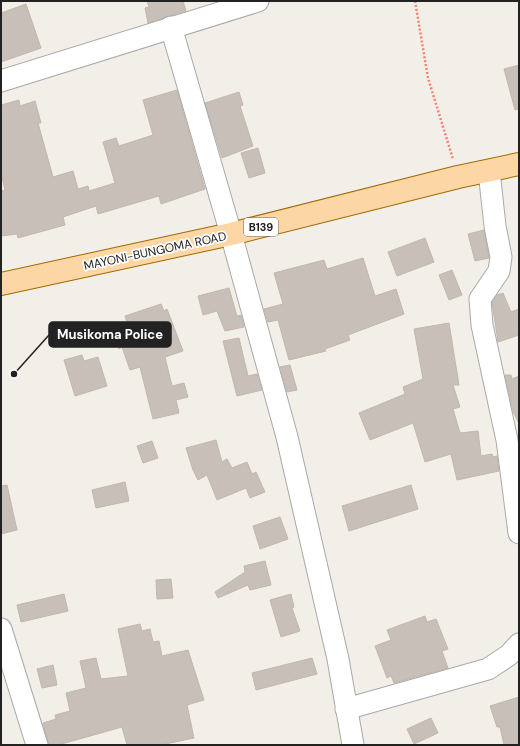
<svg xmlns="http://www.w3.org/2000/svg" width="520" height="746" viewBox="0 0 520 746" font-family="'DM Sans',sans-serif">
<style>
.building{fill:#c7bfb8;stroke:#c4b6ab}
.lines{fill:none;stroke-linecap:round;stroke-linejoin:round}
.minor-casing{stroke:#a9a9a9;stroke-width:23}
.primary-casing{stroke:#a06b00;stroke-width:24}
.path{stroke:#fa8072;stroke-width:2.5;stroke-dasharray:2 2;stroke-linecap:butt}
.minor{stroke:#fff;stroke-width:21}
.primary{stroke:#fcd6a4;stroke-width:22}
.labels{text-anchor:middle;stroke-width:3.5;stroke-linejoin:round;paint-order:stroke}
.shield{fill:#fff;stroke:#646464;stroke-width:1}
.shield-label{font-size:11px;font-weight:bold;fill:#222}
.street-label{font-size:12px;fill:#222;stroke:#fff}
.leader{fill:none;stroke:#222;stroke-width:1.5}
.callout-dot{fill:#222;stroke:#fff;stroke-width:1.5}
.callout{fill:#222;stroke:#222;stroke-width:1.5}
.callout-label{font-size:13px;text-anchor:middle;font-weight:bold;fill:#fff}
</style>
<rect width="100%" height="100%" fill="#f2efe9"/>
<!-- building -->
<g class="building">
<path d="M 147,1 L 183,1 L 186,11 L 148,23 L 145,8 L 149,7 Z"/>
<path d="M 26,4 L 41,48 L 1,62 L 1,13 Z"/>
<path d="M 519,65 L 519,109 L 515,110 L 504,69 Z"/>
<path d="M 177,90 L 205,189 L 161,204 L 159,196 L 98,214 L 96,206 L 63,217 L 65,225 L 18,238 L 17,234 L 1,236 L 1,191 L 5,190 L 1,173 L 1,105 L 19,100 L 20,106 L 35,101 L 41,123 L 38,123 L 53,177 L 73,171 L 78,189 L 88,186 L 89,191 L 115,183 L 103,142 L 116,138 L 119,146 L 153,135 L 143,100 Z"/>
<path d="M 239,92 L 243,105 L 240,106 L 253,146 L 222,158 L 205,103 Z"/>
<path d="M 258,148 L 265,173 L 249,178 L 241,153 Z"/>
<path d="M 484,230 L 489,258 L 475,261 L 468,234 Z"/>
<path d="M 425,238 L 434,262 L 397,276 L 388,252 Z"/>
<path d="M 363,258 L 375,296 L 396,289 L 404,314 L 348,335 L 350,340 L 325,349 L 326,351 L 289,360 L 278,320 L 268,322 L 264,309 L 283,304 L 274,273 L 324,260 L 327,269 Z"/>
<path d="M 452,270 L 462,295 L 449,300 L 439,275 Z"/>
<path d="M 229,288 L 237,316 L 241,315 L 244,327 L 225,331 L 217,311 L 203,315 L 198,296 Z"/>
<path d="M 503,293 L 511,312 L 519,309 L 519,335 L 498,342 L 492,302 L 497,295 Z"/>
<path d="M 161,304 L 164,311 L 167,309 L 183,351 L 165,357 L 172,386 L 184,383 L 188,397 L 176,400 L 179,413 L 153,419 L 140,367 L 130,370 L 122,347 L 119,349 L 112,331 L 128,325 L 125,316 Z"/>
<path d="M 449,323 L 459,385 L 453,385 L 460,407 L 453,409 L 460,433 L 478,431 L 481,456 L 492,454 L 493,457 L 497,456 L 499,471 L 457,480 L 451,454 L 425,462 L 413,423 L 370,440 L 359,413 L 405,394 L 403,387 L 423,379 L 414,329 Z"/>
<path d="M 239,338 L 248,376 L 257,374 L 262,390 L 237,396 L 223,341 Z"/>
<path d="M 82,355 L 84,361 L 98,357 L 107,386 L 75,396 L 64,360 Z"/>
<path d="M 290,365 L 297,390 L 287,392 L 280,367 Z"/>
<path d="M 505,375 L 511,375 L 512,379 L 519,376 L 519,424 L 513,411 Z"/>
<path d="M 216,440 L 222,462 L 227,459 L 232,468 L 247,462 L 252,474 L 256,472 L 265,492 L 250,498 L 246,488 L 217,500 L 207,475 L 198,480 L 193,470 L 186,448 Z"/>
<path d="M 152,441 L 158,458 L 143,463 L 137,446 Z"/>
<path d="M 125,482 L 129,501 L 96,508 L 92,490 Z"/>
<path d="M 7,485 L 17,530 L 1,534 L 1,486 Z"/>
<path d="M 411,485 L 418,509 L 349,531 L 342,506 Z"/>
<path d="M 280,517 L 288,539 L 260,549 L 253,526 Z"/>
<path d="M 265,561 L 271,585 L 250,590 L 248,585 L 218,598 L 215,592 L 245,572 L 244,566 Z"/>
<path d="M 171,579 L 173,598 L 157,599 L 156,580 Z"/>
<path d="M 64,594 L 68,611 L 21,622 L 17,605 Z"/>
<path d="M 291,594 L 294,607 L 292,608 L 300,631 L 281,637 L 270,600 Z"/>
<path d="M 425,616 L 427,622 L 436,619 L 448,649 L 442,651 L 448,668 L 394,683 L 391,676 L 387,678 L 375,646 L 391,640 L 387,630 Z"/>
<path d="M 140,624 L 142,631 L 150,629 L 153,642 L 159,641 L 162,656 L 188,650 L 204,700 L 187,705 L 194,738 L 161,745 L 127,745 L 122,727 L 58,745 L 49,745 L 43,723 L 56,719 L 55,715 L 70,711 L 66,693 L 86,688 L 80,661 L 96,658 L 101,679 L 128,676 L 118,629 Z"/>
<path d="M 312,658 L 317,674 L 256,690 L 252,673 Z"/>
<path d="M 53,665 L 57,685 L 42,688 L 37,669 Z"/>
<path d="M 519,697 L 519,745 L 504,745 L 500,727 L 497,727 L 490,706 Z"/>
<path d="M 431,718 L 438,733 L 414,744 L 407,729 Z"/>
</g>
<g class="lines">
<defs>
<g id="minor">
<path d="M 171,27 L 231,234 L 287,437 L 338,659 L 353,745"/>
<path d="M 1,81 L 258,1"/>
<path d="M 489,171 L 495,226 L 501,257 L 499,271 L 480,299 L 482,325 L 507,440 L 519,533"/>
<path d="M 1,629 L 37,745"/>
<path d="M 346,709 L 488,669 L 509,655 L 519,644"/>
</g>
<path id="primary" d="M 1,284 L 231,234 L 458,177 L 519,164"/>
</defs>
<!-- minor casing -->
<use href="#minor" class="minor-casing"/>
<!-- primary casing -->
<use href="#primary" class="primary-casing"/>
<!-- path -->
<path class="path" d="M 415,1 L 428,78 L 453,159"/>
<!-- minor -->
<use href="#minor" class="minor"/>
<!-- primary -->
<use href="#primary" class="primary"/>
</g>
<g class="labels">
<!-- shield labels -->
<rect class="shield" x="244" y="218" width="34" height="18" rx="3"/>
<g class="shield-label">
<text x="261" y="231">B139</text>
</g>
<!-- street labels -->
<g class="street-label">
<text transform="translate(155 251) rotate(-12)" y="4">MAYONI-BUNGOMA ROAD</text>
</g>
</g>
<!-- callouts -->
<path class="leader" d="M14 374L49 335"/>
<circle class="callout-dot" cx="14" cy="374" r="4"/>
<rect class="callout" x="49" y="322" width="122" height="25" rx="4"/>
<g class="callout-label">
<text x="110" y="339">Musikoma Police</text>
</g>
<!-- border -->
<rect width="520" height="746" fill="none" stroke="#222222" stroke-width="4"/>
</svg>
